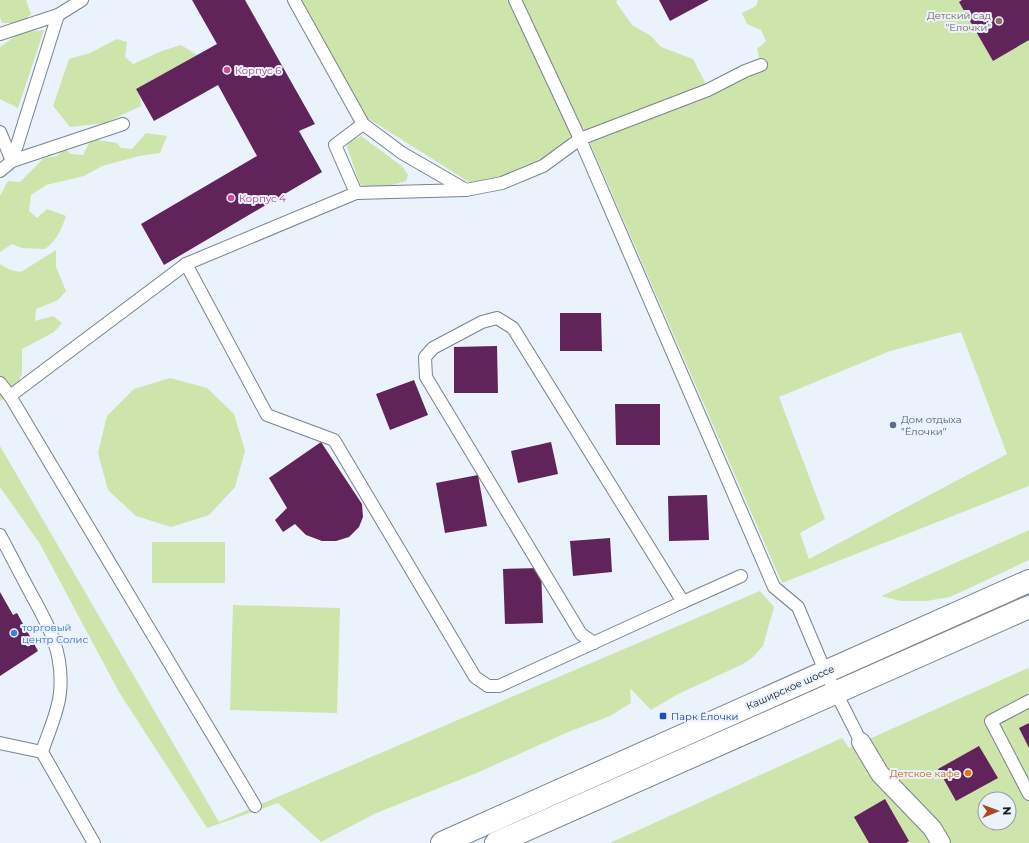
<svg xmlns="http://www.w3.org/2000/svg" width="1029" height="843" viewBox="0 0 1029 843" font-family="Montserrat,sans-serif">
<style>
.green{fill:#cde4aa;fill-rule:evenodd}
.building{fill:#60235a}
.lines{fill:none;stroke-linecap:round;stroke-linejoin:round}
.service-casing{stroke:#7b828b;stroke-width:14}
.pedestrian-casing{stroke:#7b828b;stroke-width:20}
.primary-casing{stroke:#7b828b;stroke-width:24}
.service{stroke:#fff;stroke-width:12}
.pedestrian{stroke:#fff;stroke-width:18}
.primary{stroke:#fff;stroke-width:22}
.education-dot{fill:#8d6e63;stroke:#eaf2fc;stroke-width:1.5}
.hotel-dot{fill:#d1479c;stroke:#eaf2fc;stroke-width:1.5}
.service-dot{fill:#5c6f8a;stroke:#eaf2fc;stroke-width:1.5}
.shop-dot{fill:#3f7fe0;stroke:#eaf2fc;stroke-width:1.5}
.transit-dot{fill:#1a4fb4;stroke:#eaf2fc;stroke-width:1.5}
.food-dot{fill:#e8710a;stroke:#eaf2fc;stroke-width:1.5}
.labels{text-anchor:middle;stroke-width:4;stroke-linejoin:round;paint-order:stroke}
.education-label{font-size:10px;fill:#785e54;stroke:#eaf2fc;text-anchor:end}
.hotel-label{font-size:10px;fill:#b23c85;stroke:#eaf2fc;text-anchor:start}
.service-label{font-size:10px;fill:#4e5e75;stroke:#eaf2fc;text-anchor:start}
.shop-label{font-size:10px;fill:#366cbe;stroke:#eaf2fc;text-anchor:start}
.street-label{font-size:10px;fill:#191c1f;stroke:#eaf2fc}
.transit-label{font-size:10px;fill:#164399;stroke:#eaf2fc;text-anchor:start}
.food-label{font-size:10px;fill:#c56008;stroke:#eaf2fc;text-anchor:end}
</style>
<rect width="100%" height="100%" fill="#eaf2fc"/>
<!-- green -->
<g class="green">
<path d="M 0,0 L 26,0 L 31,14 L 21,23 L 2,23 L 0,17 Z"/>
<path d="M 302,0 L 617,0 L 616,2 L 632,25 L 651,36 L 661,47 L 693,59 L 709,90 L 761,65 L 757,49 L 766,41 L 761,30 L 747,24 L 742,13 L 756,6 L 758,0 L 1029,0 L 1029,486 L 782,583 L 583,127 L 541,160 L 500,178 L 469,182 L 366,117 ZM 961,332 L 1007,454 L 809,559 L 800,533 L 825,519 L 779,397 L 890,351 Z"/>
<path d="M 44,30 L 18,108 L 0,99 L 0,47 L 20,33 Z"/>
<path d="M 117,39 L 127,42 L 125,57 L 133,64 L 162,51 L 181,45 L 197,55 L 136,89 L 140,97 L 141,106 L 105,123 L 70,127 L 53,106 L 69,59 L 90,53 Z"/>
<path d="M 146,133 L 167,136 L 160,153 L 139,156 L 102,166 L 84,176 L 46,185 L 31,195 L 29,211 L 37,218 L 47,209 L 66,216 C 62,229 56,241 45,249 L 22,248 L 12,244 L 0,252 L 0,196 L 8,181 L 20,182 L 44,158 L 57,156 L 64,149 L 71,154 L 83,155 L 91,139 L 117,143 L 121,148 L 132,149 Z"/>
<path d="M 361,136 L 403,167 L 408,175 L 406,181 C 394,185 371,190 360,184 L 347,147 L 349,142 Z"/>
<path d="M 56,250 L 56,267 L 66,291 L 58,300 L 36,309 L 35,321 L 53,316 L 62,323 L 54,332 L 22,349 L 22,374 L 10,396 L 0,401 L 0,264 L 10,270 L 21,272 Z"/>
<path d="M 170,378 L 207,388 L 234,414 L 245,451 L 235,487 L 209,515 L 171,527 L 136,516 L 108,490 L 98,453 L 107,416 L 134,389 Z"/>
<path d="M 0,446 L 219,822 L 760,591 L 774,607 L 763,646 L 753,657 L 743,664 L 678,694 L 651,710 L 630,688 L 631,703 L 610,716 L 568,732 L 479,772 L 374,814 L 321,842 L 278,803 L 207,828 L 119,692 L 40,544 L 0,487 Z"/>
<path d="M 1029,530 L 1029,560 L 950,597 L 926,601 L 901,601 L 881,596 Z"/>
<rect x="152" y="542" width="73" height="41"/>
<path d="M 233,605 L 340,608 L 337,713 L 230,710 Z"/>
<path d="M 1028,668 L 1029,671 L 1029,843 L 610,843 L 842,738 L 849,748 ZM 985,799 L 1009,799 L 1009,823 L 985,823 Z"/>
</g>
<!-- building -->
<g class="building">
<path d="M 192,0 L 245,0 L 315,124 L 299,131 L 322,172 L 164,265 L 141,224 L 257,156 L 218,85 L 154,121 L 136,89 L 217,44 Z"/>
<path d="M 659,0 L 709,0 L 670,21 Z"/>
<path d="M 962,0 L 1029,0 L 1029,40 L 993,61 L 959,2 Z"/>
<path d="M 560,313 L 601,313 L 602,351 L 560,351 Z"/>
<path d="M 497,346 L 498,393 L 454,393 L 454,347 Z"/>
<path d="M 414,380 L 428,415 L 390,430 L 376,394 Z"/>
<path d="M 615,404 L 660,404 L 660,445 L 616,445 Z"/>
<path d="M 321,442 L 362,504 L 363,517 L 359,527 L 349,537 L 336,541 L 322,541 L 306,535 L 295,524 L 283,532 L 275,520 L 287,508 L 269,478 Z"/>
<path d="M 551,442 L 558,474 L 518,483 L 511,451 Z"/>
<path d="M 478,475 L 487,526 L 445,533 L 436,483 Z"/>
<path d="M 707,495 L 709,540 L 669,541 L 668,496 Z"/>
<path d="M 610,538 L 612,572 L 573,576 L 570,541 Z"/>
<path d="M 541,568 L 543,623 L 505,624 L 503,569 Z"/>
<path d="M 0,592 L 13,615 L 17,613 L 38,651 L 0,676 Z"/>
<path d="M 1029,723 L 1029,748 L 1019,728 Z"/>
<path d="M 979,746 L 998,778 L 956,801 L 938,769 Z"/>
<path d="M 885,799 L 909,841 L 906,843 L 869,843 L 854,817 Z"/>
</g>
<g class="lines">
<defs>
<g id="service">
<path d="M 294,0 L 363,124 L 402,153 L 466,190 L 502,183 L 543,166 L 580,139 L 708,90 L 745,71 L 761,65"/>
<path d="M 515,0 L 580,139 L 774,587 L 798,607 L 825,671 L 861,742"/>
<path d="M 58,15 L 82,0"/>
<path d="M 0,34 L 58,15 L 12,161"/>
<path d="M 0,132 L 12,161"/>
<path d="M 0,171 L 12,161 L 123,124"/>
<path d="M 356,193 L 335,145 L 363,124"/>
<path d="M 186,264 L 267,415 L 334,440 L 475,677 L 488,686 L 499,686 L 683,602 L 513,328 L 497,318 L 482,322 L 433,348 L 425,357 L 426,377 L 581,634 L 594,643"/>
<path d="M 0,383 L 10,396 L 186,264 L 356,193 L 466,190"/>
<path d="M 10,396 L 255,806"/>
<path d="M 0,535 C 10,554 20,573 30,592 C 49,626 64,653 60,693 C 58,713 48,733 42,752 L 94,843"/>
<path d="M 683,602 L 741,576"/>
<path d="M 1029,701 L 991,721 L 1029,794"/>
<path d="M 0,743 L 42,752"/>
</g>
<path id="pedestrian" d="M 861,742 L 880,774 L 932,828 L 941,843"/>
<g id="primary">
<path d="M 442,843 L 1029,581"/>
<path d="M 496,843 L 1029,607"/>
</g>
</defs>
<!-- service casing -->
<use href="#service" class="service-casing"/>
<!-- pedestrian casing -->
<use href="#pedestrian" class="pedestrian-casing"/>
<!-- primary casing -->
<use href="#primary" class="primary-casing"/>
<!-- service -->
<use href="#service" class="service"/>
<!-- pedestrian -->
<use href="#pedestrian" class="pedestrian"/>
<!-- primary -->
<use href="#primary" class="primary"/>
</g>
<!-- markers -->
<circle class="education-dot" cx="999" cy="21" r="4"/>
<g class="hotel-dot">
<circle cx="227" cy="70" r="4"/>
<circle cx="231" cy="198" r="4"/>
</g>
<circle class="service-dot" cx="893" cy="425" r="4"/>
<circle class="shop-dot" cx="14" cy="633" r="4"/>
<rect class="transit-dot" x="659" y="712" width="8" height="8" rx="2"/>
<circle class="food-dot" cx="968" cy="773" r="4"/>
<g class="labels">
<!-- education labels -->
<g class="education-label">
<text x="991" y="19">Детский сад<tspan x="991" dy="12">"Елочки"</tspan></text>
</g>
<!-- hotel labels -->
<g class="hotel-label">
<text x="235" y="74">Корпус 6</text>
<text x="239" y="202">Корпус 4</text>
</g>
<!-- service labels -->
<g class="service-label">
<text x="901" y="423">Дом отдыха<tspan x="901" dy="12">"Ёлочки"</tspan></text>
</g>
<!-- shop labels -->
<g class="shop-label">
<text x="22" y="631">торговый<tspan x="22" dy="12">центр Солис</tspan></text>
</g>
<!-- street labels -->
<g class="street-label">
<text transform="translate(790 687) rotate(-24)" y="4">Каширское шоссе</text>
</g>
<!-- transit labels -->
<g class="transit-label">
<text x="671" y="720">Парк Ёлочки</text>
</g>
<!-- food labels -->
<g class="food-label">
<text x="960" y="777">Детское кафе</text>
</g>
</g>
<!-- north arrow -->
<g transform="translate(997 811) rotate(89)"><circle r="19" fill="#eaf2fc" stroke="#969ca4"/>
<path d="M0-3L7 15L0 10L-7 15Z" fill="#ad4525"/>
<text y="-6" font-size="11" font-weight="bold" text-anchor="middle" fill="#191c1f">N</text>
</g>
</svg>
